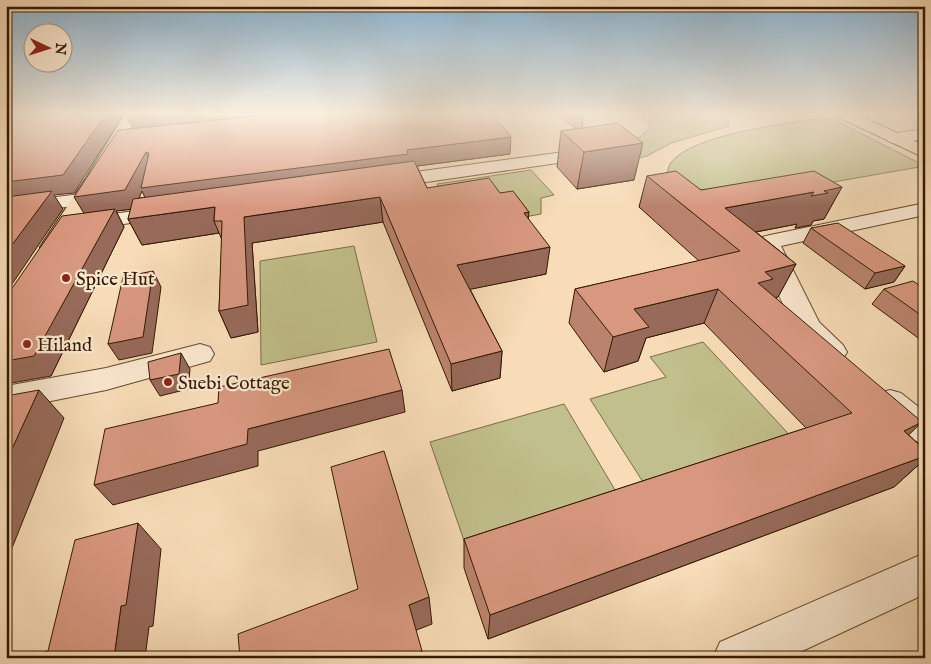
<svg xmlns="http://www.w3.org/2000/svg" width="931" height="664" viewBox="0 0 931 664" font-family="'IM FELL English',serif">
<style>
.green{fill:#c1bf8b;stroke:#7a6c46}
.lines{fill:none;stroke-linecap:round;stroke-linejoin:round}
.minor-casing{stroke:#654a2e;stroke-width:2}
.major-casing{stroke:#341a00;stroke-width:2}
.minor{fill:#fae8d0;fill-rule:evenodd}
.major{fill:#f7dcb7;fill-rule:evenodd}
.wall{fill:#ba836e;stroke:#341a00;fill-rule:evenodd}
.shaded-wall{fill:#976a5a;stroke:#341a00}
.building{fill:#d89880;stroke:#341a00}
.poi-dot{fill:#8f2418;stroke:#fae8d0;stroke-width:2}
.labels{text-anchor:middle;stroke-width:4.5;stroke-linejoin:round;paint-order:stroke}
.poi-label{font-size:19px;fill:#341a00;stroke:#fae8d0;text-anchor:start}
</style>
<rect width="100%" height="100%" fill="#f7dcb7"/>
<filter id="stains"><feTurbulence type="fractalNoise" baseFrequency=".004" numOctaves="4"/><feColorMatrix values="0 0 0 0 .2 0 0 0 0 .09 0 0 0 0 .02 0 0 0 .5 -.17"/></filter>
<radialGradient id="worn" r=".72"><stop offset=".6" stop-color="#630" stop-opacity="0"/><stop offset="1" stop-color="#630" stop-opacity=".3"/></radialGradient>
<!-- green -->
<g class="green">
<path d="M 654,114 L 720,114 L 728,120 L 729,126 L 671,143 L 647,156 L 634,159 L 627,141 L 640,137 L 651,126 L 641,116 Z"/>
<path d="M 829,117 L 925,166 L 708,204 L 667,175 C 668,171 668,167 670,164 C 691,133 793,123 829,117 Z"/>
<path d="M 531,170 L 554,195 L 541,198 L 541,214 L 513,219 L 451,209 L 437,184 Z"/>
<path d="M 354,246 L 377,342 L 261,365 L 260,261 Z"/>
<path d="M 703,342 L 797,443 L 650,493 L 590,399 L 666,377 L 650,357 Z"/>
<path d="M 564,404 L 624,505 L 470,558 L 430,442 Z"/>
</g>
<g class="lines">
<defs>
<g id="minor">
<path d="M 925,129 L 925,139 L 895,143 L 889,142 L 887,138 L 889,134 Z"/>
<path d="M 572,151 L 578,152 L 581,156 L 578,160 L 385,188 L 378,186 L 375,182 L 378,178 L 385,176 Z"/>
<path d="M 81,194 L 88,196 L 91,200 L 88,204 L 6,215 L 6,203 Z"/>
<path d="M 925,203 L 925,215 L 781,246 L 819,322 L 843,345 L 847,352 L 843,359 C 840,360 835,362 832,362 C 802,360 770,274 758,249 L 762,237 L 770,235 Z"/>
<path d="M 164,207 L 171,209 L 174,213 L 171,217 L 83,230 L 75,229 L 72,224 L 75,219 L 83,218 Z"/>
<path d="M 200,344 L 210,347 L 214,354 L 210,361 L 106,390 L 6,410 L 6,386 L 106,368 Z"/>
<path d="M 890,390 L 901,393 L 925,412 L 925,445 C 906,438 883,419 874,402 L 879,393 Z"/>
<path d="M 925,553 L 925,594 L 787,658 L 713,658 L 720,642 Z"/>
</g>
<g id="major">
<path d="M 125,114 L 141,114 L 106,178 L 59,252 L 51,254 L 43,252 L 40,247 L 86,178 Z"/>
<path d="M 835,114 L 856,114 L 925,146 L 925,158 L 838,117 Z"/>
</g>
</defs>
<!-- minor casing -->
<use href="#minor" class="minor-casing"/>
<!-- major casing -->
<use href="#major" class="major-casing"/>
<!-- minor -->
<use href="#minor" class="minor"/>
<!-- major -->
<use href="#major" class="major"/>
</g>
<!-- wall -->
<g class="wall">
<path d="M 558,114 L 584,114 L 582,128 L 634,180 L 577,189 L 557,167 L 561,131 L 576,129 Z"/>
<path d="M 118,130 L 510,154 L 417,166 L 427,188 L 500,193 L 528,218 L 546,274 L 470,289 L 502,351 L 500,378 L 452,391 L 383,222 L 252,243 L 258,332 L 231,338 L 219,311 L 222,240 L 219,233 L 142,245 L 128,219 L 131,209 L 116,211 L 124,227 L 51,376 L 84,213 ZM 142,191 L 145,197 L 139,198 Z"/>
<path d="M 647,176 L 701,190 L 842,187 L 824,219 L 813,221 L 811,225 L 795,228 L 797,224 L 756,232 L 796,264 L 778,297 L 776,298 L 909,435 L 925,450 L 925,459 L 894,487 L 488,639 L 464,568 L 464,539 L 806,428 L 704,323 L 646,338 L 638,361 L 604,372 L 569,323 L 575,289 L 699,261 L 639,207 Z"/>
<path d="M 811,228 L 905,266 L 894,282 L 865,289 L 803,243 Z"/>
<path d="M 884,289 L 925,289 L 925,343 L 872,304 Z"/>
</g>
<!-- shaded-wall -->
<g class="shaded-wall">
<path d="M 106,114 L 124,114 L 74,193 L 54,195 L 63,209 L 6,293 L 6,182 Z"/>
<path d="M 139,114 L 304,114 L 134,131 L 126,115 Z"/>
<path d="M 511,137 L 510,154 L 409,167 L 149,206 L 142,191 L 134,209 L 116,211 L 124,227 L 51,376 L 6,384 L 6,361 L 85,215 L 74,197 L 146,152 L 153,169 L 407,150 Z"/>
<path d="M 643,143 L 634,180 L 577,189 L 584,152 Z"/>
<path d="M 842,187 L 824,219 L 813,221 L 811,225 L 795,228 L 797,224 L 724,238 L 725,208 Z"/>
<path d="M 380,197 L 383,222 L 252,243 L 258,332 L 231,338 L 219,311 L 244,217 Z"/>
<path d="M 215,207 L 214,221 L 219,233 L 142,245 L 128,219 Z"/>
<path d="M 529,212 L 526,238 L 524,213 Z"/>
<path d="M 550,247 L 546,274 L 457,292 L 457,265 Z"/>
<path d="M 796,264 L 778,297 L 761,302 L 758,283 L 765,272 Z"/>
<path d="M 905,266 L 894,282 L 865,289 L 875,273 Z"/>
<path d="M 153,271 L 161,287 L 152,353 L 119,360 L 108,344 Z"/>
<path d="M 718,289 L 704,323 L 646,338 L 638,361 L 604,372 L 613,337 L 634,309 Z"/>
<path d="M 502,351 L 500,378 L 452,391 L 451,364 Z"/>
<path d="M 181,353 L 190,369 L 188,389 L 160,396 L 150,380 Z"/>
<path d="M 39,390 L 64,418 L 6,563 L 6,462 Z"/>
<path d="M 402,390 L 405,412 L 258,451 L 258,466 L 113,505 L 94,485 L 248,429 Z"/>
<path d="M 922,422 L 888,455 L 904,431 Z"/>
<path d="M 925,456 L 925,459 L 894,487 L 488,639 L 490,615 Z"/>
<path d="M 138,523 L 161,549 L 153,626 L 149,627 L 145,658 L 114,658 L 121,606 Z"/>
<path d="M 429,597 L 432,624 L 414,631 L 409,605 Z"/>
<path d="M 422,651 L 423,658 L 406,658 Z"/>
</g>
<!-- building -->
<g class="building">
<path d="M 6,114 L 106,114 L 63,175 L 6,182 Z"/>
<path d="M 278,114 L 493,114 L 511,137 L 407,150 L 408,154 L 141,188 L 149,153 L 146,152 L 125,190 L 74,197 L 118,130 Z"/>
<path d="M 618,123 L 643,143 L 584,152 L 561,131 Z"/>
<path d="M 414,161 L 427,188 L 489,178 L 500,193 L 513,191 L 529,212 L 524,213 L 550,247 L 457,265 L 502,351 L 451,364 L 380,197 L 244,217 L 248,305 L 219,311 L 222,221 L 214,221 L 215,207 L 128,219 L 133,199 Z"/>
<path d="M 676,171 L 701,190 L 814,171 L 842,187 L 824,191 L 828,193 L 811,196 L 814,192 L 725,208 L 796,264 L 765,272 L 773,279 L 758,283 L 922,422 L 904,431 L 925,450 L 925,456 L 490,615 L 464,539 L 852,413 L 718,289 L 634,309 L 649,327 L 613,337 L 575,289 L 740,251 L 647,176 Z"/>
<path d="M 52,191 L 6,253 L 6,197 Z"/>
<path d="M 115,209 L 34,356 L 6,361 L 6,297 L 62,216 Z"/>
<path d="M 838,223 L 905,266 L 875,273 L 811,228 Z"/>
<path d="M 153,271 L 143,337 L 108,344 L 123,277 Z"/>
<path d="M 913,281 L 925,289 L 925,318 L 884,289 Z"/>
<path d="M 389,349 L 402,390 L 248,429 L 247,444 L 94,485 L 105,429 L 218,403 L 219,387 Z"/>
<path d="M 181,353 L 179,374 L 150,380 L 148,362 Z"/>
<path d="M 39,390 L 6,462 L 6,396 Z"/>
<path d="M 384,451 L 429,597 L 409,605 L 422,651 L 406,658 L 240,658 L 238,634 L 358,589 L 331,467 Z"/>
<path d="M 138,523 L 126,605 L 121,606 L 114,658 L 37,658 L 38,654 L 48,651 L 75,540 Z"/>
</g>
<!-- sky -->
<linearGradient id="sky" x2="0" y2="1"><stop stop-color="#8cb6d5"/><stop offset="0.55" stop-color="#fbefdf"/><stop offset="1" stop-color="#fbefdf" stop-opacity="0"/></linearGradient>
<rect width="931" height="207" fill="url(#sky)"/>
<!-- markers -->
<g class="poi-dot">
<circle cx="66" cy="278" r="5"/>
<circle cx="27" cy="344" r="5"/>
<circle cx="168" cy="382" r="5"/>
</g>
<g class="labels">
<!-- poi labels -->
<g class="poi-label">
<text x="76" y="285">Spice Hut</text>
<text x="37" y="351">Hiland</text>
<text x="178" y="389">Suebi Cottage</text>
</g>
</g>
<!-- margin -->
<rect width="931" height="664" fill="none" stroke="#f7dcb7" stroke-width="25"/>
<rect x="8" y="8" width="916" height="649" fill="none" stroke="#341a00" stroke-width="2.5"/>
<rect x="12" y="12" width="906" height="639" fill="none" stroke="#341a00"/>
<!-- north arrow -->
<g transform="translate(48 48) rotate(94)"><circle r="24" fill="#fae8d0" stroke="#ab967d"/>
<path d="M0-4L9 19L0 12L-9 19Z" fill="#8f2418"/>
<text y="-8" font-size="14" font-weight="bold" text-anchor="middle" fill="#341a00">N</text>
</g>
<rect width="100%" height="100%" filter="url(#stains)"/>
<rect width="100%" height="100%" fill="url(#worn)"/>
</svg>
